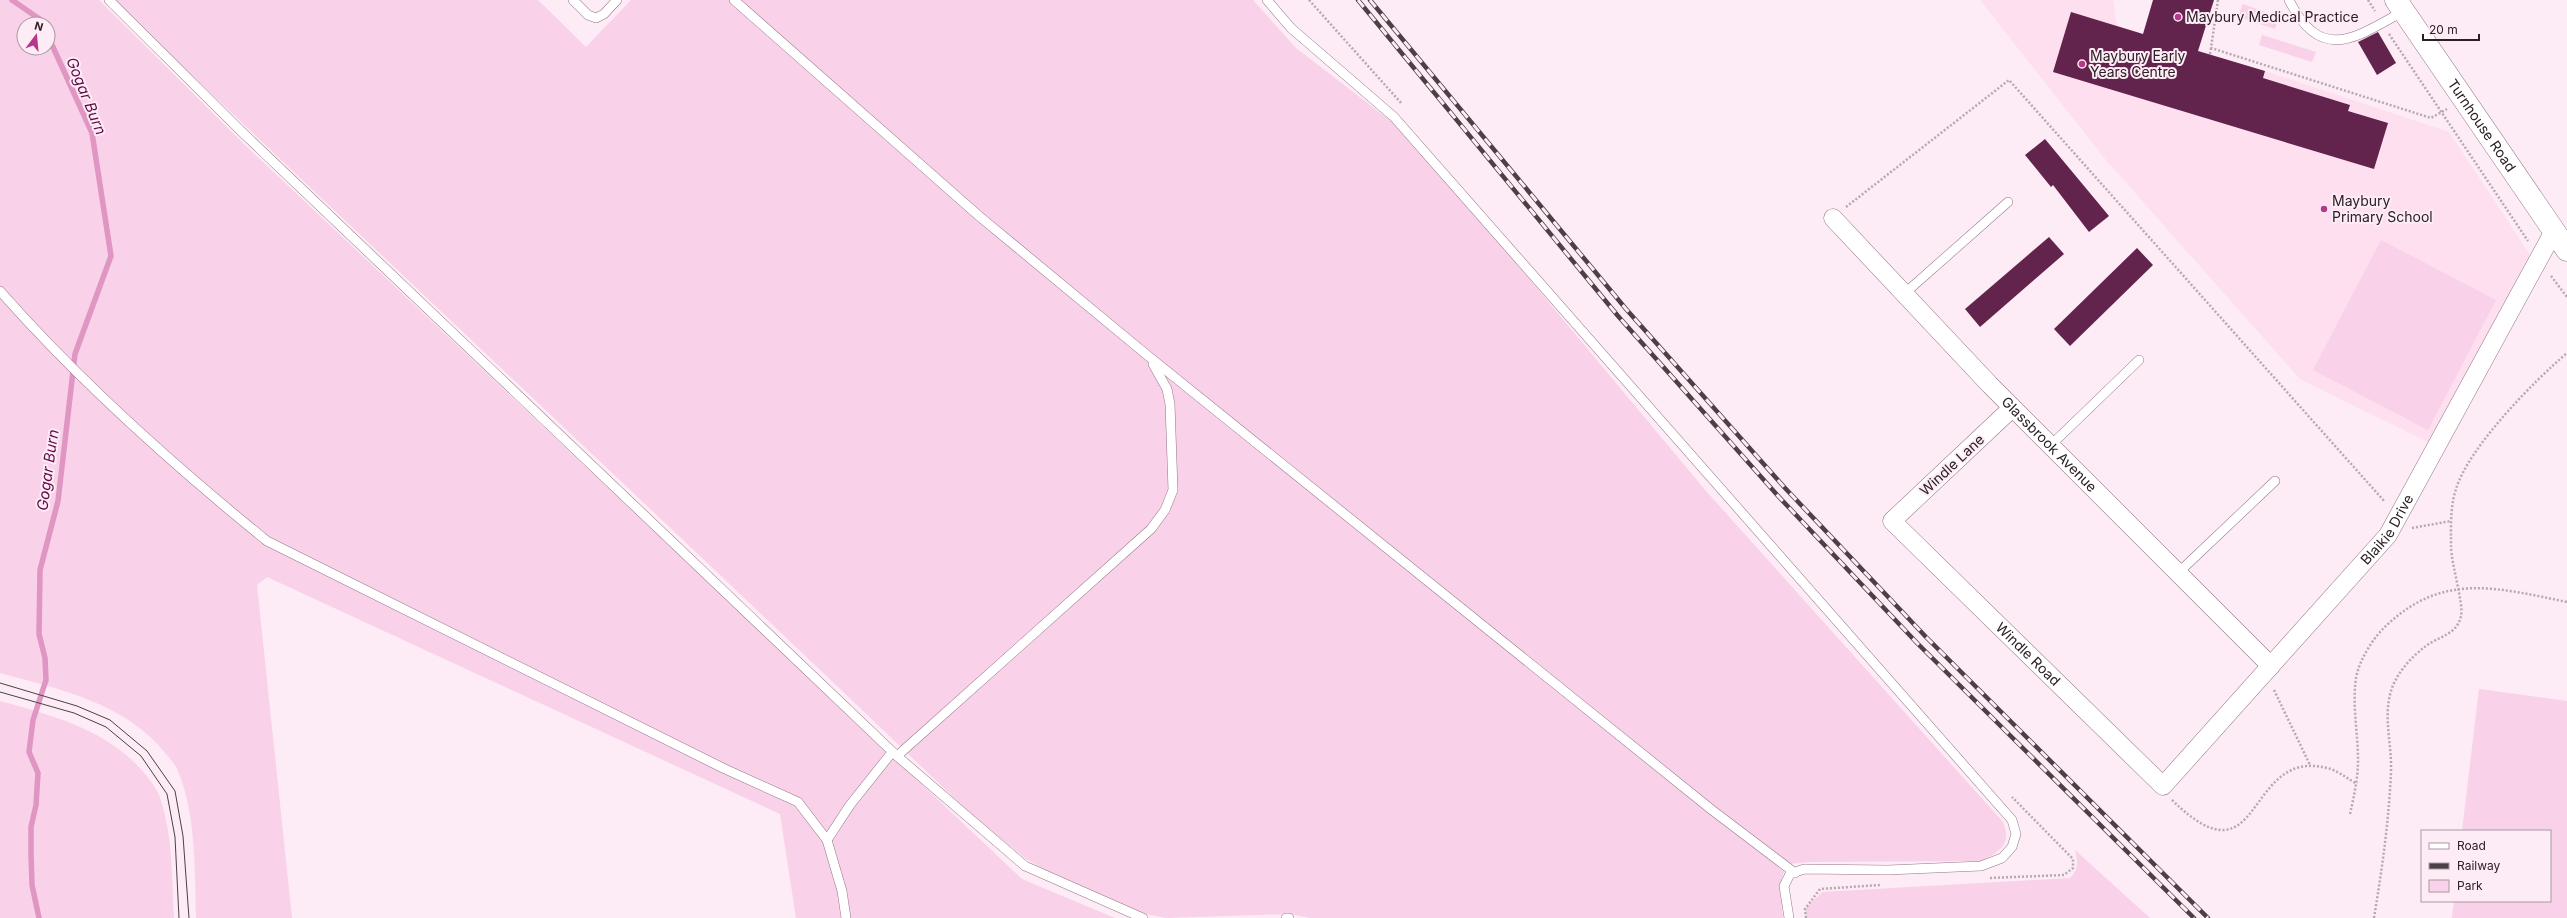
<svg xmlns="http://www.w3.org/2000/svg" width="2567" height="918" viewBox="0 0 2567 918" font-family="Inter,sans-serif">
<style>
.built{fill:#fddff0}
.green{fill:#f9d1e8;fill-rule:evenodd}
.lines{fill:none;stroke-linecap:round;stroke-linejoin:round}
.stream{stroke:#df96c2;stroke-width:5.5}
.building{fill:#62244c}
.service-casing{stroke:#927786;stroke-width:10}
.minor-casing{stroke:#927786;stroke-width:19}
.tertiary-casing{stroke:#927786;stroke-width:23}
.path{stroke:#b7a8b0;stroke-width:2.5;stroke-dasharray:2 2;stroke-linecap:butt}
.service{stroke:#fff;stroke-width:9}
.minor{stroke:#fff;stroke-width:18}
.tertiary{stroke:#fff;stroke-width:22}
.tram{stroke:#4c4046;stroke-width:1}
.rail-casing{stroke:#4c4046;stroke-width:4.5}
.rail{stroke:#fdebf5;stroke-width:3;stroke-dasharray:9;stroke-linecap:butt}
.poi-dot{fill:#b4398c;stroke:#fdebf5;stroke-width:1.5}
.labels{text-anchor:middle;stroke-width:4;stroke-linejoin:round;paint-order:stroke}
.poi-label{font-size:14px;fill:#2b2026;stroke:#fdebf5;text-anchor:start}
.street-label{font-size:14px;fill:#2b2026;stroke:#fdebf5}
.water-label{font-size:15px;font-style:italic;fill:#600947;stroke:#fdebf5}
</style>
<rect width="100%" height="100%" fill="#fdebf5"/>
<!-- built -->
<path class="built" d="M 1980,0 L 2113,0 L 2117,26 L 2265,71 L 2449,132 L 2532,258 L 2434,445 L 2300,379 L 2106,160 Z"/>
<!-- green -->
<g class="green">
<path d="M 0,0 L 99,0 L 244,144 L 1022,879 L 1115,918 L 796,918 L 780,814 L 267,577 L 257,585 L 292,918 L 196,918 C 195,872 196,814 178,771 C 176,765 170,759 166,754 C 126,703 59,689 0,673 ZM 24,24 L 48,24 L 48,48 L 24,48 Z"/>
<path d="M 113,0 L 538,0 L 586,47 L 631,0 L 1253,0 L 1296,48 L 1409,135 L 1706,491 L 2003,822 C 2012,844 2000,851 1982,861 L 1809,862 L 1788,864 C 1777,881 1781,899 1783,918 L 1310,918 L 1291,914 L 1166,918 L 1141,913 L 1064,881 L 1026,859 L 971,814 C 686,541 398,272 113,0 Z"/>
<path d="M 2243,4 L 2279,17 L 2275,29 L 2238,17 Z"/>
<path d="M 2262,35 L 2316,52 L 2312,62 L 2259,45 Z"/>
<path d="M 2381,240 L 2496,300 L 2428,430 L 2313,370 Z"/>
<path d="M 2479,689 L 2567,701 L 2567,918 L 2452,918 L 2454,901 L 2550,901 L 2550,831 L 2462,831 Z"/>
<path d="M 0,701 C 51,715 102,728 140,768 C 146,775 155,786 159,795 C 173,834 172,878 174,918 L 0,918 Z"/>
<path d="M 2075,850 L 2150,918 L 1806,918 L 1805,909 L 1822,892 L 2070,878 C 2079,869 2078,862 2075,850 Z"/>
</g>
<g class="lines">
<!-- stream -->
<g class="stream">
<path d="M 12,0 L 41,20 L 43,24"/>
<path d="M 39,918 L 32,885 L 31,854 L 31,827 L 36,805 L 38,773 L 29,752 L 33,720 L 46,680 L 45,658 L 39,634 L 40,570 L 58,501 L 75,354 L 111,256 L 92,133 L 48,36"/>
</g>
</g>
<!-- building -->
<g class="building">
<path d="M 2153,0 L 2214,0 L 2198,51 L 2265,71 L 2263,78 L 2350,105 L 2348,111 L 2388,123 L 2374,169 L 2053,72 L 2071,12 L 2143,34 Z"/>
<path d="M 2378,32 L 2396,63 L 2377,75 L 2358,42 Z"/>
<path d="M 2045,139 L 2109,216 L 2089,232 L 2053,185 L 2051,187 L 2025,155 Z"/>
<path d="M 2049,237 L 2064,254 L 1980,327 L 1965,309 Z"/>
<path d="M 2137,248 L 2153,265 L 2070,346 L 2054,329 Z"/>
</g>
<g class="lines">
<defs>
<g id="service">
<path d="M 109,0 L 242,132 L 897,756 L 1025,866 L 1143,918"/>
<path d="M 573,0 L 588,15 L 596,18 L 604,14 L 617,0"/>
<path d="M 734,0 L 979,216 L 1147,355 L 1712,810 L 1795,873"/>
<path d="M 1267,0 L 1291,28 L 1394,117 L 2012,820 L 2016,834 L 2012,847 L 2002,858 L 1981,866 L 1888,870 L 1804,869 L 1790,874 L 1784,886 L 1789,918"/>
<path d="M 2289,0 C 2321,64 2355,38 2404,11"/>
<path d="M 0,291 C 81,383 172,464 267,541 L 725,769 L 798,802 L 827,840 L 842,891 L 846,918"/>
<path d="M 1904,294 L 2008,202"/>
<path d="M 2050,446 L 2139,360"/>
<path d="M 2178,573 L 2275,481"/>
<path d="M 897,756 L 1151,529 L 1165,510 L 1173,490 L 1170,404 L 1167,389 L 1153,364"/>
<path d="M 827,840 L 850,805 L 889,756"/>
<path d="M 1286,918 L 1289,918"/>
</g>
<g id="minor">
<path id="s1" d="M 1833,218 L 1990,385 L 2271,666"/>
<path id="s2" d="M 2012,408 L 1892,521 L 2163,786 L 2388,535 L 2554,231"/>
</g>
<g id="tertiary">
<path id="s3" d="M 2396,0 L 2567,250"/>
</g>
</defs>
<!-- service casing -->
<use href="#service" class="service-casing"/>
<!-- minor casing -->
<use href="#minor" class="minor-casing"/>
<!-- tertiary casing -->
<use href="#tertiary" class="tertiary-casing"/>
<!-- path -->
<g class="path">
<path d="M 1309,0 L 1402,104"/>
<path d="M 2218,0 L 2211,48 L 2431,118 L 2447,109"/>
<path d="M 2368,0 L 2375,11"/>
<path d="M 2389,34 L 2528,241"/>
<path d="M 2210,54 L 2211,48"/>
<path d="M 1846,207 L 2009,80 L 2385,502"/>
<path d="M 2551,276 L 2567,297"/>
<path d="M 2412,528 L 2451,521"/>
<path d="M 2274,690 L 2310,765"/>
<path d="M 2172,800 C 2264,890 2244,747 2327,768 C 2337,770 2348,779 2357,784"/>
<path d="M 2350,814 C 2354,796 2358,778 2358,760 C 2358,733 2352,705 2356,678 C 2359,660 2374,636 2388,624 C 2444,572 2498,588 2567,602"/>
<path d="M 1990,878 L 2064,875 L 2073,868 L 2073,859 L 2012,797"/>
<path d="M 1806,918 L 1805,909 L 1820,889 L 1880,885"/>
<path d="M 2374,918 C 2382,869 2389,821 2391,771 C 2392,744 2383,718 2391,691 C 2396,674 2411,657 2426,646 C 2439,636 2457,635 2461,616 C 2464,605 2451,563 2451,546 C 2451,528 2450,507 2456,489 C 2469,447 2533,382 2567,353"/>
</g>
<!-- service -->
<use href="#service" class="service"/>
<!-- minor -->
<use href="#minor" class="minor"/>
<!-- tertiary -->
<use href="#tertiary" class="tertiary"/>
<!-- tram -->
<g class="tram">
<path d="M 0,683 L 77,706 L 110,720 L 147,751 L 175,791 L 183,836 L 189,918"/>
<path d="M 0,692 L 74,713 L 106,727 L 141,756 L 167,794 L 175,837 L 179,918"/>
</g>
<defs>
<g id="rail">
<path d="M 1358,0 L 1618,316 L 1779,497 L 1918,644 L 2194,918"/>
<path d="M 1370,0 L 1626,309 L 1785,488 L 1926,637 L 2208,918"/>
</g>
</defs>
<!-- rail casing -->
<use href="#rail" class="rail-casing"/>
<!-- rail -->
<use href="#rail" class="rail"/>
</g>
<!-- markers -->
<g class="poi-dot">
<circle cx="2178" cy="17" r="4"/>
<circle cx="2082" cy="64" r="4"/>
<circle cx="2324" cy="209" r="4"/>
</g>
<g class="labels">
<!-- poi labels -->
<g class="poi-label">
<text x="2186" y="22">Maybury Medical Practice</text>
<text x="2090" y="61">Maybury Early<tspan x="2090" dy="16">Years Centre</tspan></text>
<text x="2332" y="206">Maybury<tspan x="2332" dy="16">Primary School</tspan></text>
</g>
<!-- street labels -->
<g class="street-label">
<text dy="5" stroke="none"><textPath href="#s3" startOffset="152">Turnhouse Road</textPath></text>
<text dy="5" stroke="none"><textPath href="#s1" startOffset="313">Glassbrook Avenue</textPath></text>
<text transform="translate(1952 465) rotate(-43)" y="5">Windle Lane</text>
<text dy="5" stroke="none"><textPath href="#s2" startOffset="885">Blaikie Drive</textPath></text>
<text dy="5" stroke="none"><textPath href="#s2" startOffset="355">Windle Road</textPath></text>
</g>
<!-- water labels -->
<g class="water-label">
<text transform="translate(86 96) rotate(68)" y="5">Gogar Burn</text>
<text transform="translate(48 470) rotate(-82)" y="5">Gogar Burn</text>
</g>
</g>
<!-- legend -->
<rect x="2421" y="830" width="130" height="72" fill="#fdebf5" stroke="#a99aa2"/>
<rect x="2429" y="843" width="20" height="6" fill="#ffffff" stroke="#a99aa2"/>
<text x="2457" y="850" font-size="12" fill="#2b2026">Road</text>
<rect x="2429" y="863" width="20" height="6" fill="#4c4046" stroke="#a99aa2"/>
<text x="2457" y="870" font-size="12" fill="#2b2026">Railway</text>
<rect x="2429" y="880" width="20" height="12" fill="#f9d1e8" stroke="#a99aa2"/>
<text x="2457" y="890" font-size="12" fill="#2b2026">Park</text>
<!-- north arrow -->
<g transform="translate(36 36) rotate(16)"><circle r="19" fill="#fdebf5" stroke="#a99aa2"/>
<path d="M0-3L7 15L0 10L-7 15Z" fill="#b4398c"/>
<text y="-6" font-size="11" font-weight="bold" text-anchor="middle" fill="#2b2026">N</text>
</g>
<!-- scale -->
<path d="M2423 34v6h56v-6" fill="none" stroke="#2b2026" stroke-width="2"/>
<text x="2429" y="34" font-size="12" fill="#2b2026" stroke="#fdebf5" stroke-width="3" paint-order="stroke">20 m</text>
</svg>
